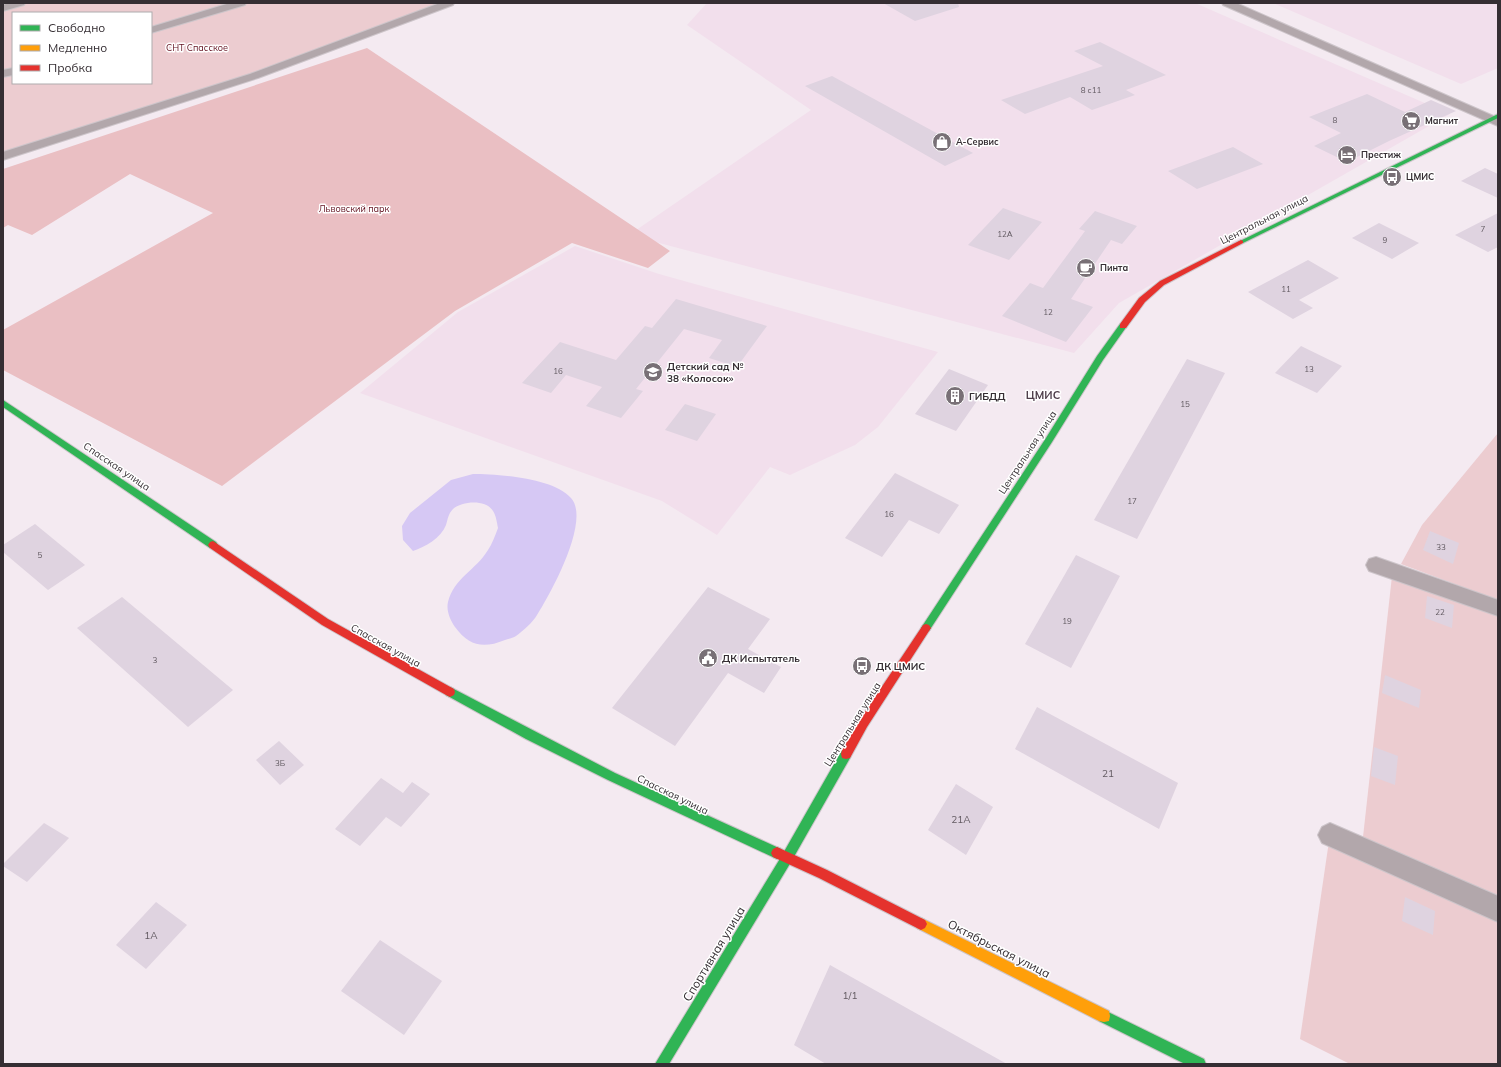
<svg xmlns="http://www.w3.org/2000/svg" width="1501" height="1067" viewBox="0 0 1501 1067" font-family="Mulish,sans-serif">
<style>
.built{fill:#f2dfec}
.green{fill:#ecccd0;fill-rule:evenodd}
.forest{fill:#eabfc3}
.water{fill:#d6c8f4}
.building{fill:#dfd3e0}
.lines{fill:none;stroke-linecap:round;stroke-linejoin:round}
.street-casing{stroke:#cdc5ca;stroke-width:2}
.fast-casing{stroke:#cdc5ca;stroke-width:2}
.slow-casing{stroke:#cdc5ca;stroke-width:2}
.jam-casing{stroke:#cdc5ca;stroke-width:2}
.street{fill:#b2a7ab;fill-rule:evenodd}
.fast{fill:#30b455;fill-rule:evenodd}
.slow{fill:#ff9f0a;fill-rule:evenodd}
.jam{fill:#e5322d;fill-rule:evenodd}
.labels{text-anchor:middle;stroke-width:3;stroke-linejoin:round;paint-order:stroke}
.number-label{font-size:8px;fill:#615960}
.far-park-label{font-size:9px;fill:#610f1e;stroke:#fff}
.far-poi-label{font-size:9px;font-weight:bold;fill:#352e33;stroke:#fff;text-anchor:start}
.street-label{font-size:10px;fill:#352e33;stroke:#fff}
.poi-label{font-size:10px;font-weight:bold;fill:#352e33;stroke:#fff;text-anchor:start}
.near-number-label{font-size:10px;fill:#615960}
.neighbourhood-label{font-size:11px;font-weight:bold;fill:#4f3f4b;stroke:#fff}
.near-street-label{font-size:12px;fill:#352e33;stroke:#fff}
</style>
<rect width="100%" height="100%" fill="#f4eaf1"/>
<!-- built -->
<g class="built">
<path d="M 707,3 L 1195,3 L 1450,114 L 1119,303 L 1074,353 L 629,235 L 811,110 L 687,25 Z"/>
<path d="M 1273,3 L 1498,3 L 1498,68 L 1461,84 Z"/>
<path d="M 575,246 L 659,274 L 938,352 L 878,427 L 855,445 L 790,475 L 770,467 L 717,535 L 662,501 L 360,393 L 458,312 Z"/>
</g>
<!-- green -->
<g class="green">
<path d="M 3,3 L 450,3 L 386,28 L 3,159 ZM 13,13 L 151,13 L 151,83 L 13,83 Z"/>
<path d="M 1498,433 L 1498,600 L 1401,564 L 1422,525 Z"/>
<path d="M 1392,576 L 1498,615 L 1498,897 L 1363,837 Z"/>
<path d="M 1329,841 L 1498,918 L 1498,1064 L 1350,1064 L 1300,1039 Z"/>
</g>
<!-- forest -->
<path class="forest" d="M 367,48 L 670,251 L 648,268 L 572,243 L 455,311 L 222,486 L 3,370 L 3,330 L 213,213 L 130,174 L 32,235 L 8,225 L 3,228 L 3,169 Z"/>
<!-- water -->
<path class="water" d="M 473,474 C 498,474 554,478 571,498 C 591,520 551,593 537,615 C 533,622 523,631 516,636 C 513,638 508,639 505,640 C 483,649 469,646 455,627 C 450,620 446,610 448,602 C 454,578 476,570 488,550 C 492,544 495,536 498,528 C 497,523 496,515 493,511 C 486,499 462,501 453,509 C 448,514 448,519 446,525 C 441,538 425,547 413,551 L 403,540 L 402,526 L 410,513 L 451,480 Z"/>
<!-- building -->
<g class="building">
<path d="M 883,3 L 958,3 L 959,7 L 915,21 Z"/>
<path d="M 1100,42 L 1166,75 L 1126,90 L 1135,95 L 1092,110 L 1070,97 L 1025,114 L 1001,100 L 1103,66 L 1074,51 Z"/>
<path d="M 832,76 L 973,153 L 945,166 L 805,86 Z"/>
<path d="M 1367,94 L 1405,112 L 1431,100 L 1456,111 L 1389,141 L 1347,162 L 1314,146 L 1341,133 L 1309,117 Z"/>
<path d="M 1233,147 L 1263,164 L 1197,189 L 1168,171 Z"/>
<path d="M 1485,168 L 1498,174 L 1498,198 L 1461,181 Z"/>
<path d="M 1003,208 L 1042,222 L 1009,260 L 968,245 Z"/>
<path d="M 1095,211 L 1137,226 L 1122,244 L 1111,240 L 1071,299 L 1093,307 L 1066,342 L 1002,316 L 1030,283 L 1043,288 L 1085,231 L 1079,229 Z"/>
<path d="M 1498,213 L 1498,247 L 1488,252 L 1455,235 Z"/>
<path d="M 1379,223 L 1419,243 L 1392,259 L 1352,238 Z"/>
<path d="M 1308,260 L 1339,278 L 1299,300 L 1313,308 L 1293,319 L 1248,292 Z"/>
<path d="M 676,299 L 767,326 L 737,367 L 709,358 L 722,340 L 684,329 L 636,389 L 643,391 L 621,418 L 586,406 L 602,387 L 566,375 L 551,393 L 522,383 L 560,342 L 616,360 L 645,326 L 652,328 Z"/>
<path d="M 1301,346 L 1342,366 L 1317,393 L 1275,373 Z"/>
<path d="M 1187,359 L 1225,373 L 1137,539 L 1094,520 Z"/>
<path d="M 949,369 L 988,385 L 956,431 L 915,414 Z"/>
<path d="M 685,404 L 716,414 L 697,441 L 665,430 Z"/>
<path d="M 895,473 L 959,505 L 939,534 L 909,520 L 882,557 L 845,538 Z"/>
<path d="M 35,524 L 85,565 L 48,590 L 3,552 L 3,545 Z"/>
<path d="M 1430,531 L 1459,543 L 1453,564 L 1423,550 Z"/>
<path d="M 1076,555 L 1120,576 L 1071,668 L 1025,644 Z"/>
<path d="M 708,587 L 770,619 L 748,649 L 781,667 L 764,693 L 728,673 L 675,746 L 612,708 Z"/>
<path d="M 1427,596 L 1454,605 L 1452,628 L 1425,618 Z"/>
<path d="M 122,597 L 233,690 L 188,727 L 77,628 Z"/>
<path d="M 1385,675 L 1421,690 L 1419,708 L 1382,693 Z"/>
<path d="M 1037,707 L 1178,783 L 1159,829 L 1015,749 Z"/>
<path d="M 279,741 L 304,765 L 280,785 L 256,760 Z"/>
<path d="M 1374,747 L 1398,756 L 1395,785 L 1371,776 Z"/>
<path d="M 381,778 L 403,793 L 412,782 L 430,794 L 401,827 L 386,817 L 360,846 L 335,829 Z"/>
<path d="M 956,784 L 993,807 L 966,855 L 928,830 Z"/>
<path d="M 44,823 L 69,838 L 27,882 L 3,866 L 3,864 Z"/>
<path d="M 1405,897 L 1435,911 L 1433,935 L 1402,921 Z"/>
<path d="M 156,902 L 187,925 L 146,969 L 116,945 Z"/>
<path d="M 380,940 L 442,981 L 404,1035 L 341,991 Z"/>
<path d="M 830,965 L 937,1025 L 1007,1064 L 826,1064 L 794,1045 Z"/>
</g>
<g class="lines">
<defs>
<g id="street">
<path d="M 9,3 L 25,3 L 24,5 L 3,11 L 3,5 Z"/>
<path d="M 230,3 L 246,3 L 245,5 L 151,33 L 151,27 Z"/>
<path d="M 440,3 L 454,3 L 453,5 L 258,78 L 3,160 L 3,152 L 250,74 Z"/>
<path d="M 1222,3 L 1236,3 L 1498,118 L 1498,126 L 1223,5 Z"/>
<path d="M 13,68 L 13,75 L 3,77 L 3,70 Z"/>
<path d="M 1376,557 L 1498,600 L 1498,616 L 1369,571 L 1366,565 L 1369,559 Z"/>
<path d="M 1330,823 L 1498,896 L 1498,922 L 1322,843 L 1318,835 L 1322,827 Z"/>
</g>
<g id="fast">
<path d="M 1498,114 L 1498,118 L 1243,243 L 1239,243 L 1238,242 Z"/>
<path d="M 1120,324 L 1126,324 L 1127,326 L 1103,360 L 1052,442 L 929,631 L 926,632 L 923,631 L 921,628 L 923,625 L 1046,438 L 1097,356 Z"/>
<path d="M 3,400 L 216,542 L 218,545 L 216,548 L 210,548 L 3,407 Z"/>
<path d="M 450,687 L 615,773 L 781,849 L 783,853 L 781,857 L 842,750 L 846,749 L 850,750 L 851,754 L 850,758 L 791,862 L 669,1064 L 655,1064 L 781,857 L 777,859 L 608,780 L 526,739 L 446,695 L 445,692 L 446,689 Z"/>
<path d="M 1104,1010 L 1204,1059 L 1206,1064 L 1185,1064 L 1099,1021 L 1098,1016 L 1099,1011 Z"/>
</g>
<path id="slow" d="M 921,918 L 1109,1011 L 1110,1016 L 1109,1021 L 1104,1022 L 1099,1021 L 917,928 L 915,924 L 917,920 Z"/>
<g id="jam">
<path d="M 1241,240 L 1243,241 L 1243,243 L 1164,285 L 1145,302 L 1126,328 L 1120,328 L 1120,324 L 1139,298 L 1160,281 Z"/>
<path d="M 213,541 L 328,619 L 454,689 L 455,692 L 454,695 L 450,697 L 446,695 L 322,625 L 210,548 L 208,545 L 210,542 Z"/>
<path d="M 926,624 L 929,625 L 931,628 L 929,631 L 867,727 L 850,758 L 846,759 L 842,758 L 841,754 L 842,750 L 859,721 L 923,625 Z"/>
<path d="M 777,847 L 827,870 L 925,920 L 927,924 L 925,928 L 921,930 L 917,928 L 819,878 L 773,857 L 771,853 L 773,849 Z"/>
</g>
</defs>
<!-- street casing -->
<use href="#street" class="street-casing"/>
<!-- fast casing -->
<use href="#fast" class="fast-casing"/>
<!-- slow casing -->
<use href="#slow" class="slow-casing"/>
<!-- jam casing -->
<use href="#jam" class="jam-casing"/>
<!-- street -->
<use href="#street" class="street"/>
<!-- fast -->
<use href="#fast" class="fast"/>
<!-- slow -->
<use href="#slow" class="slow"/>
<!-- jam -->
<use href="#jam" class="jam"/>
</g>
<!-- icons -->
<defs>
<symbol id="supermarket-disc" viewBox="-11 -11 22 22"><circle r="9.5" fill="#787076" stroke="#fff"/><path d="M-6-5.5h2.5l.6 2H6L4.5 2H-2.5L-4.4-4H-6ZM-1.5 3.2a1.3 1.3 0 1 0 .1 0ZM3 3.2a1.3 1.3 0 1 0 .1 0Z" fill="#fff"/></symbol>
<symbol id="shop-disc" viewBox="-11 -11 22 22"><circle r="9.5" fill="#787076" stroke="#fff"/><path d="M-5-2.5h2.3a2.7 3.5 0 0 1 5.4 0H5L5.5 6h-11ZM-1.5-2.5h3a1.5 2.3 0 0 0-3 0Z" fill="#fff"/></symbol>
<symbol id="hotel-disc" viewBox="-11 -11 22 22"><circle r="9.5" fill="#787076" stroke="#fff"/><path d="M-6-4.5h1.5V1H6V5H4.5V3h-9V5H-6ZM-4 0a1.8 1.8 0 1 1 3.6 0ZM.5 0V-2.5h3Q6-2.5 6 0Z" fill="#fff"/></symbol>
<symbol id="bus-disc" viewBox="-11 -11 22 22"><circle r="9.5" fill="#787076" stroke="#fff"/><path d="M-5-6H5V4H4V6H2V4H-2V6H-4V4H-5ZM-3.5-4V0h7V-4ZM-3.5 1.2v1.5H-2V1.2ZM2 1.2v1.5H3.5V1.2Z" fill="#fff"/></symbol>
<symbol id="cafe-disc" viewBox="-11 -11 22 22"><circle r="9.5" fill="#787076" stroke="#fff"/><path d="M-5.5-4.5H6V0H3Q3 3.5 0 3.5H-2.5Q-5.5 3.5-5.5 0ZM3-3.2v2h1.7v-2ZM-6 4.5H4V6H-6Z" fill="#fff"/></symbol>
<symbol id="school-disc" viewBox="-11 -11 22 22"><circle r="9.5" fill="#787076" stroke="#fff"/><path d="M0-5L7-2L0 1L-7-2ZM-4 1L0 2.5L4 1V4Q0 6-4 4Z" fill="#fff"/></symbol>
<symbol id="building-disc" viewBox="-11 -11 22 22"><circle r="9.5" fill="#787076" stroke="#fff"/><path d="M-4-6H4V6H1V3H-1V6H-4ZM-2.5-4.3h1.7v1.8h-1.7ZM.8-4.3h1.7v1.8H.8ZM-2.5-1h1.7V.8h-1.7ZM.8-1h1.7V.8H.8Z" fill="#fff"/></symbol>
<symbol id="civic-disc" viewBox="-11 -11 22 22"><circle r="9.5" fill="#787076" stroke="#fff"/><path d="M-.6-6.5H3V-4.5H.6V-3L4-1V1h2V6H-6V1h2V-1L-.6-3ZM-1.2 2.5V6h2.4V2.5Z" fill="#fff"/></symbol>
</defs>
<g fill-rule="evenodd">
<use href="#supermarket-disc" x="1400" y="110" width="22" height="22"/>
<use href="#shop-disc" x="931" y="131" width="22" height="22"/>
<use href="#hotel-disc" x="1336" y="144" width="22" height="22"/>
<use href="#bus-disc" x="1381" y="166" width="22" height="22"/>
<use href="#cafe-disc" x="1075" y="257" width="22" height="22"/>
<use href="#school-disc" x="642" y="361" width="22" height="22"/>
<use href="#building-disc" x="944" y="385" width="22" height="22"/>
<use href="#civic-disc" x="697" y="647" width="22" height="22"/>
<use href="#bus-disc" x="851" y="655" width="22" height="22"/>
</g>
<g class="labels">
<!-- number labels -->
<g class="number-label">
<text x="1091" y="93">8 с11</text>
<text x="1335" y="123">8</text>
<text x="1483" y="232">7</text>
<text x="1005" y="237">12А</text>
<text x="1385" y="243">9</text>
<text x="1286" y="292">11</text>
<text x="1048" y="315">12</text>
<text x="1309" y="372">13</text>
<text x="558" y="374">16</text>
<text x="1185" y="407">15</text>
<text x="1132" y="504">17</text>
<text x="889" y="517">16</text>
<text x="1441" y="550">33</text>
<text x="40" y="558">5</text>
<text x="1440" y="615">22</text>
<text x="1067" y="624">19</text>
<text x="155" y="663">3</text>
<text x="280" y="766">3Б</text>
</g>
<!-- far-park labels -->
<g class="far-park-label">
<text x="197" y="51">СНТ Спасское</text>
<text x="354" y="212">Львовский парк</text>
</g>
<!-- far-poi labels -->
<g class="far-poi-label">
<text x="1425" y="124">Магнит</text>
<text x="956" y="145">A-Сервис</text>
<text x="1361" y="158">Престиж</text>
<text x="1406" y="180">ЦМИС</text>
<text x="1100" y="271">Пинта</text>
</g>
<!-- street labels -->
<g class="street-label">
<text transform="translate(1264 219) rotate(-27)" y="4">Центральная улица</text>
<text transform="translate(1027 452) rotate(-57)" y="4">Центральная улица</text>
<text transform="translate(117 466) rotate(34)" y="4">Спасская улица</text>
<text transform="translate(386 645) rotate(29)" y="4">Спасская улица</text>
<text transform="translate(852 724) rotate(-58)" y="4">Центральная улица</text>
<text transform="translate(673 794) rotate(26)" y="4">Спасская улица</text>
</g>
<!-- poi labels -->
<g class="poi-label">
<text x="667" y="370">Детский сад №<tspan x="667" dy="12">38 «Колосок»</tspan></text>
<text x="969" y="400">ГИБДД</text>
<text x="722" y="662">ДК Испытатель</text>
<text x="876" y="670">ДК ЦМИС</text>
</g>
<!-- near-number labels -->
<g class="near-number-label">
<text x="1108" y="777">21</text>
<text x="961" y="823">21А</text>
<text x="151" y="939">1А</text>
<text x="850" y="999">1/1</text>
</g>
<!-- neighbourhood labels -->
<g class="neighbourhood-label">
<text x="1043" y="399">ЦМИС</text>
</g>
<!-- near-street labels -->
<g class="near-street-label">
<text transform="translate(999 949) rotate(27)" y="4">Октябрьская улица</text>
<text transform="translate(714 954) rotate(-59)" y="4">Спортивная улица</text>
</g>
</g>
<!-- border -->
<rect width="1501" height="1067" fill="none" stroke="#352e33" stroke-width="8"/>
<!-- legend -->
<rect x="12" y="12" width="140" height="72" fill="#ffffff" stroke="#aeabad"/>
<rect x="20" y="25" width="20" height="6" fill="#30b455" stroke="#aeabad"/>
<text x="48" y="32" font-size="12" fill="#352e33">Свободно</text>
<rect x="20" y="45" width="20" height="6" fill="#ff9f0a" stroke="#aeabad"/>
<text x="48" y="52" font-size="12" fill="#352e33">Медленно</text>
<rect x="20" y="65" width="20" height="6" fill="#e5322d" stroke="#aeabad"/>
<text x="48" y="72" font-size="12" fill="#352e33">Пробка</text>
</svg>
